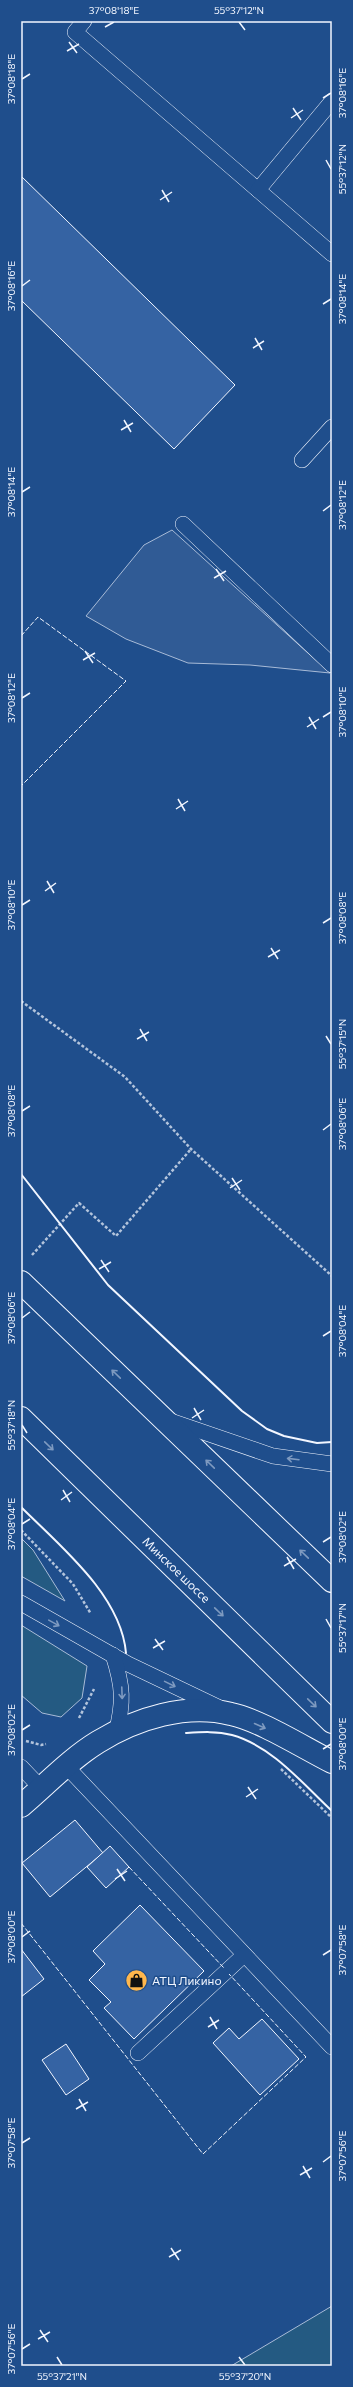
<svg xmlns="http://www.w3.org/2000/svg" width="353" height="2387" viewBox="0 0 353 2387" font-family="Commissioner,sans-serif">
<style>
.green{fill:#245a82;stroke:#a8bbd7}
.parking{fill:#305b95;stroke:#a8bbd7}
.building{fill:#3563a3;stroke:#f2f6ff}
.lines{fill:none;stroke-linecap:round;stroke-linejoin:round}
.lane-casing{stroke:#f2f6ff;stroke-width:16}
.secondary-casing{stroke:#f2f6ff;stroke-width:24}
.highway-casing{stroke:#f2f6ff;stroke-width:24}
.path{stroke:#b3c4dc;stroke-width:2.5;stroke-dasharray:3 2;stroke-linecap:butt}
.lane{stroke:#1f4e8c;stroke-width:15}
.secondary{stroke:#1f4e8c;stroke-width:22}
.highway{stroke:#1f4e8c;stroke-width:22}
.fence{stroke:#f2f6ff;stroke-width:1;stroke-dasharray:5 2;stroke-linecap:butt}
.wall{stroke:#f2f6ff;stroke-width:2}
.oneway{stroke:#7e9ac0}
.ticks{fill:none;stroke:#f2f6ff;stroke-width:1.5}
.labels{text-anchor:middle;stroke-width:3;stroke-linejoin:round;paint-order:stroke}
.street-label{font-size:12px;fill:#f2f6ff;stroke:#1f4e8c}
.poi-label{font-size:12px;fill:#f2f6ff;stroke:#1f4e8c;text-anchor:start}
.neatline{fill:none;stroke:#f2f6ff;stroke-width:1.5}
.ticks-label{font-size:10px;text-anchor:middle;fill:#f2f6ff}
</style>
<rect width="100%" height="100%" fill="#1f4e8c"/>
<!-- green -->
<g class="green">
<path d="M 21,1538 L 33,1550 L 65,1601 L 21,1576 Z"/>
<path d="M 21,1625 L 87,1666 L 82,1698 L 61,1717 L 42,1713 L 21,1695 Z"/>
<path d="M 332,2306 L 332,2366 L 231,2366 Z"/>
</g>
<!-- parking -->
<path class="parking" d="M 172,530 L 330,673 L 250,665 L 188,663 L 126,639 L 86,616 L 144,545 Z"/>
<!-- building -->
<g class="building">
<path d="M 21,176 L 235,385 L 174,449 L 21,300 Z"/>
<path d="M 75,1820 L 103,1853 L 50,1897 L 22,1863 Z"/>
<path d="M 110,1846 L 129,1867 L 106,1888 L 87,1867 Z"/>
<path d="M 140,1905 L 204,1971 L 134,2039 L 104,2008 L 111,2002 L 89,1980 L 105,1964 L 93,1951 Z"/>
<path d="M 21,1949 L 44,1979 L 21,1997 Z"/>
<path d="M 262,2019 L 299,2059 L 260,2095 L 213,2043 L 229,2028 L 239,2039 Z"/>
<path d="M 66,2044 L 89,2079 L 66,2095 L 42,2060 Z"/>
</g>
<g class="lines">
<defs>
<g id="lane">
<path d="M 84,21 L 75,32 L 258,190"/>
<path d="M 332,101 L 258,190 L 332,254"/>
<path d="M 302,460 L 332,427"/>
<path d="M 183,524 L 332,665"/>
<path d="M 168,1420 L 273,1456 L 332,1464"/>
<path d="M 21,1603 L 128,1664 L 220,1708"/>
<path d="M 113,1655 C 123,1686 124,1702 116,1733"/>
<path d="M 21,1767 L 42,1789"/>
<path d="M 67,1767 L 332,2047"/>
<path d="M 138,2053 L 244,1955"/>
</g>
<path id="secondary" d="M 21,1806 C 46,1785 70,1759 98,1742 C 137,1718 186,1703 231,1714 C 260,1720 304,1748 332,1762"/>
<g id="highway">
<path d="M 21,1282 L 332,1581"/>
<path d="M 21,1418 L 332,1722"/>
</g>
</defs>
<!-- lane casing -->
<use href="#lane" class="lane-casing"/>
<!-- secondary casing -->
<use href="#secondary" class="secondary-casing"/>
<!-- highway casing -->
<use href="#highway" class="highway-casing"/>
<!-- path -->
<g class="path">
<path d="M 21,1001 L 125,1077 L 191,1149 L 332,1276"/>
<path d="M 32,1255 L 79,1203 L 116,1236 L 191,1149"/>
<path d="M 21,1530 L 73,1584 L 91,1614"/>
<path d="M 79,1718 L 94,1689"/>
<path d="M 26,1741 L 41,1745 L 46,1744"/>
<path d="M 281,1769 L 332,1818"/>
</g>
<!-- lane -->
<use href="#lane" class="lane"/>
<!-- secondary -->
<use href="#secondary" class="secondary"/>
<!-- highway -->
<use href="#highway" class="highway"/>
<!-- fence -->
<g class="fence">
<path d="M 21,636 L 38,617 L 126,681 L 21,786"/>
<path d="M 129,1867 L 224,1968"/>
<path d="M 21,1923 L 203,2154 L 306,2057 L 229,1974"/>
</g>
<!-- wall -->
<g class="wall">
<path d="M 21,1174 L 108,1285 L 242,1411 L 267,1429 L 284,1436 L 317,1443 L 332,1442"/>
<path d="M 21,1507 C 60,1546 121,1595 126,1653"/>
<path d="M 186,1733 C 202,1732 217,1731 232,1735 C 272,1746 303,1784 332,1811"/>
</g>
</g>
<!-- one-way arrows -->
<defs><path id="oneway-shaft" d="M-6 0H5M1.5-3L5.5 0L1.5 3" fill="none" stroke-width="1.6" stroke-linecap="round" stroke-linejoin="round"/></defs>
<g class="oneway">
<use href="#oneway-shaft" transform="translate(116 1374) rotate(-136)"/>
<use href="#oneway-shaft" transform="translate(49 1446) rotate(44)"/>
<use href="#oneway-shaft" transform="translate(293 1459) rotate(-173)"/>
<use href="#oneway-shaft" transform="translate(210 1464) rotate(-136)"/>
<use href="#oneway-shaft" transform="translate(304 1554) rotate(-136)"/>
<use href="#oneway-shaft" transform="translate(219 1612) rotate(44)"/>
<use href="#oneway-shaft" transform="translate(54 1623) rotate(29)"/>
<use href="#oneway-shaft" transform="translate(170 1684) rotate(26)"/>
<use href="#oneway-shaft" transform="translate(122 1693) rotate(88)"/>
<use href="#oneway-shaft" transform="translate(312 1703) rotate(44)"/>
<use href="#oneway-shaft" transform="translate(260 1726) rotate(24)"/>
</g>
<!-- ticks -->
<path class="ticks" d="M 239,22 L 245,30M 105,27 L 114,22M 69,42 L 77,53M 67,51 L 79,44M 22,79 L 30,74M 323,98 L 331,93M 293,108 L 301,120M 291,118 L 303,110M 326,160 L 331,169M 162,190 L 169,202M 160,200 L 172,192M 22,286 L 30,280M 323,304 L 331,299M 255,338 L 262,350M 253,348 L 264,341M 124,420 L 131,432M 121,430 L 133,423M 22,492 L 30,487M 323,511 L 331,505M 216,569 L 224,581M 214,578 L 226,571M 85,651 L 93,663M 83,660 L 95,653M 22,698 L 30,693M 309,717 L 316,729M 323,717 L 331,712M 307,727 L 319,719M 178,799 L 185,811M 176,809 L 188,801M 47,881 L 54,893M 45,891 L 56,883M 22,905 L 30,900M 323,923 L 331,918M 271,948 L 278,959M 268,957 L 280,950M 140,1029 L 147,1041M 326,1036 L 331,1044M 137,1039 L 149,1032M 22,1111 L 30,1106M 323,1130 L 331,1124M 232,1178 L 240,1190M 230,1188 L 242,1180M 101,1260 L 109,1272M 99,1269 L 111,1262M 22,1318 L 30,1312M 323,1336 L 331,1331M 194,1408 L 201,1420M 192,1418 L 204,1410M 22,1425 L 27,1433M 63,1490 L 70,1502M 61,1500 L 72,1492M 22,1524 L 30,1519M 323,1542 L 331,1537M 287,1557 L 294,1569M 284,1566 L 296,1559M 326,1619 L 331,1628M 155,1639 L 163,1650M 153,1648 L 165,1641M 22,1730 L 30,1725M 323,1749 L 331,1744M 248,1787 L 256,1799M 246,1797 L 258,1789M 117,1869 L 125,1881M 115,1879 L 127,1871M 22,1937 L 30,1931M 323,1955 L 331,1950M 210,2017 L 217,2029M 208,2027 L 219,2020M 79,2099 L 86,2111M 76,2109 L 88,2102M 22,2143 L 30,2138M 323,2162 L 331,2156M 303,2166 L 310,2178M 300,2175 L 312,2168M 171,2248 L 179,2260M 169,2257 L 181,2250M 40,2330 L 48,2342M 38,2339 L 50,2332M 22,2349 L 30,2344M 57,2357 L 62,2365M 239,2357 L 245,2365"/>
<!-- icons -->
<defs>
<symbol id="shop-disc" viewBox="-11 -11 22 22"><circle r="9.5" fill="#ffb74d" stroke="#1f4e8c"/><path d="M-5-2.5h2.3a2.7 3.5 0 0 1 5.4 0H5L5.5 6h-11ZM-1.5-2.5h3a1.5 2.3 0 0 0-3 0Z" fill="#111"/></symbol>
</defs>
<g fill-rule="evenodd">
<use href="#shop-disc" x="124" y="1968" width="25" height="25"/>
</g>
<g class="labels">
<!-- street labels -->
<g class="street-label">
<text transform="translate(176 1570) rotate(44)" y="4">Минское шоссе</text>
</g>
<!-- poi labels -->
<g class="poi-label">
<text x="152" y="1985">АТЦ Ликино</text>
</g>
</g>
<!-- border -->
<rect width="353" height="2387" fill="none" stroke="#1f4e8c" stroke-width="44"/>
<rect x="22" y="22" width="309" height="2343" class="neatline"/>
<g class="ticks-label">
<text x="114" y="14">37°08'18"E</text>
<text x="239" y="14">55°37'12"N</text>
<text transform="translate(11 79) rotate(-90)" y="4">37°08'18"E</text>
<text transform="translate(342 93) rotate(-90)" y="4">37°08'16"E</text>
<text transform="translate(342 169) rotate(-90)" y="4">55°37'12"N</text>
<text transform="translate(11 286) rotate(-90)" y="4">37°08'16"E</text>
<text transform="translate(342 299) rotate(-90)" y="4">37°08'14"E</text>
<text transform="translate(11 492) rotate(-90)" y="4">37°08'14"E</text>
<text transform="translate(342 505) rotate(-90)" y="4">37°08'12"E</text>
<text transform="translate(11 698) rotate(-90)" y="4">37°08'12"E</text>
<text transform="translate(342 712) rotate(-90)" y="4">37°08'10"E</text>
<text transform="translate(11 905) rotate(-90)" y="4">37°08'10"E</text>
<text transform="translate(342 918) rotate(-90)" y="4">37°08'08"E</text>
<text transform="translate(342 1044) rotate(-90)" y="4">55°37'15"N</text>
<text transform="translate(11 1111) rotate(-90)" y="4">37°08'08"E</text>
<text transform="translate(342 1124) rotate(-90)" y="4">37°08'06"E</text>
<text transform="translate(11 1318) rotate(-90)" y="4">37°08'06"E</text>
<text transform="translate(342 1331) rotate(-90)" y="4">37°08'04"E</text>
<text transform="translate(11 1425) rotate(-90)" y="4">55°37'18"N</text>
<text transform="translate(11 1524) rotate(-90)" y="4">37°08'04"E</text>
<text transform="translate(342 1537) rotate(-90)" y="4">37°08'02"E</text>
<text transform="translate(342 1628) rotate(-90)" y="4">55°37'17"N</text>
<text transform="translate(11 1730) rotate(-90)" y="4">37°08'02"E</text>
<text transform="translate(342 1744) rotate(-90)" y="4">37°08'00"E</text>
<text transform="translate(11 1937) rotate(-90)" y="4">37°08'00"E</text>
<text transform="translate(342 1950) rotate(-90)" y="4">37°07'58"E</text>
<text transform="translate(11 2143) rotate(-90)" y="4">37°07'58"E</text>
<text transform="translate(342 2156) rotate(-90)" y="4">37°07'56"E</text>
<text transform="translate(11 2349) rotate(-90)" y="4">37°07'56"E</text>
<text x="62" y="2380">55°37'21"N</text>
<text x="245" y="2380">55°37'20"N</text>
</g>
</svg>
